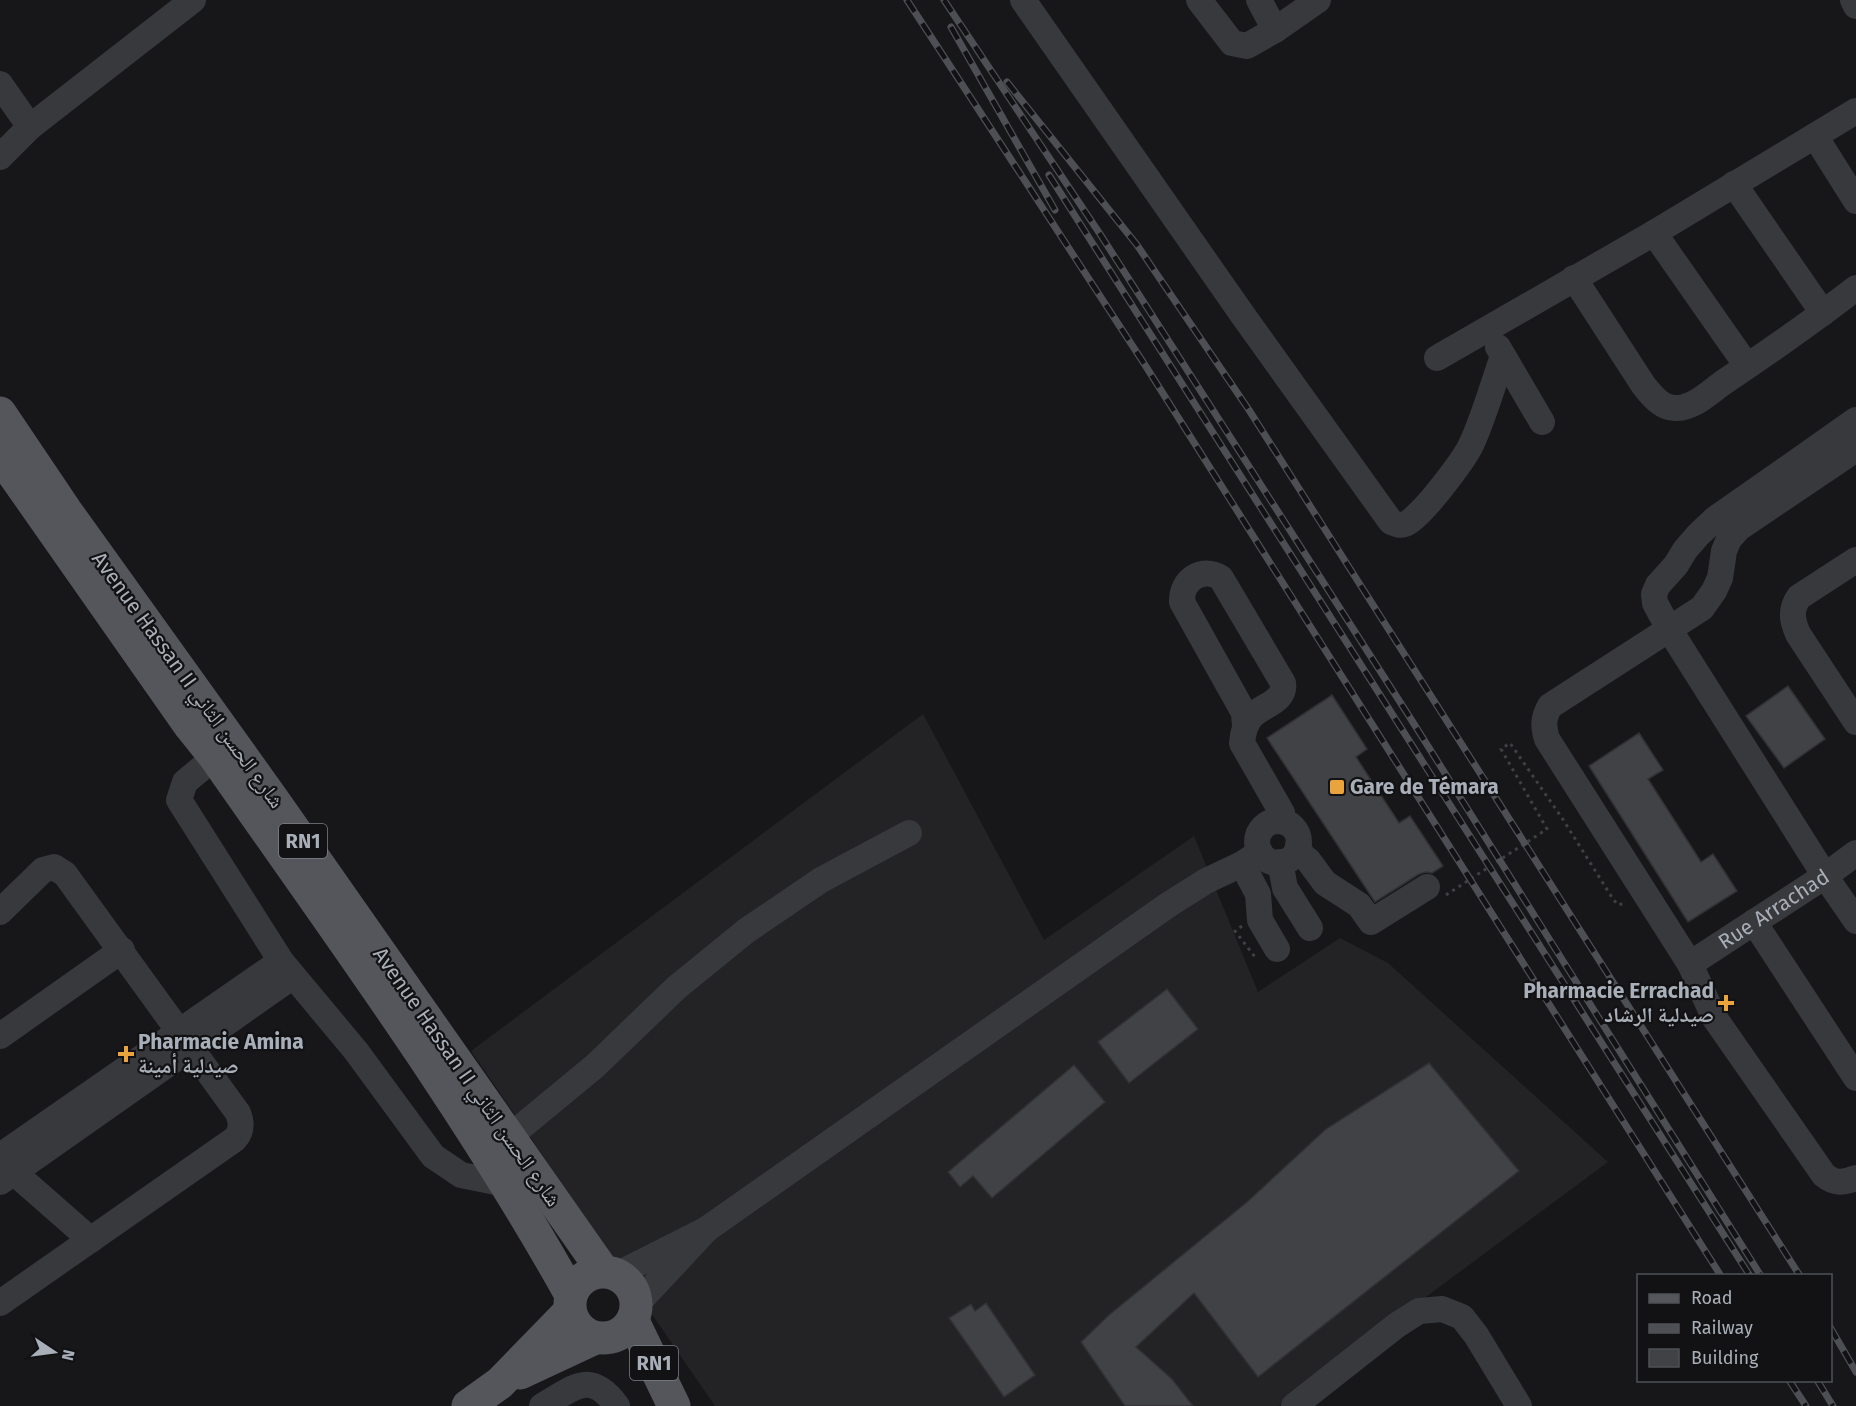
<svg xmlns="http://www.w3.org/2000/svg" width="1856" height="1406" viewBox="0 0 1856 1406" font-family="'Fira Sans','Noto Naskh Arabic',sans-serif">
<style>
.built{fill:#232326}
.building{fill:#414245;stroke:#313134;stroke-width:1.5}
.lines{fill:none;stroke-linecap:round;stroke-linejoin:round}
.path{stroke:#3e4044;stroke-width:3;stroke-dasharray:3 4.5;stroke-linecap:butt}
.minor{stroke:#38393d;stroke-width:26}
.major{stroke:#54565c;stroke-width:33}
.rail-casing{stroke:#4d4f54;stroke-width:7}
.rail{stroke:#121214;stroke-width:4.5;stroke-dasharray:14;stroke-linecap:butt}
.poi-dot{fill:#e9a43e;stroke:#121214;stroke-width:2}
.labels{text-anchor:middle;stroke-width:4.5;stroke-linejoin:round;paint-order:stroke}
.shield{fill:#121214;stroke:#7c8087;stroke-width:1.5}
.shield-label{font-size:20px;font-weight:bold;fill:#a9afb8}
.street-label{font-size:21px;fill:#a9afb8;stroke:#121214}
.poi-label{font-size:21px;font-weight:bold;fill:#a9afb8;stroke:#121214;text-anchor:start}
</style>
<rect width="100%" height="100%" fill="#171719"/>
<!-- built -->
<path class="built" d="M 923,714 L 1044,940 L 1194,836 L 1258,992 L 1340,938 L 1388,963 L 1608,1162 L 1279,1406 L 715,1406 L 471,1051 Z"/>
<!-- building -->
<g class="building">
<path d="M 1788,686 L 1825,739 L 1784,768 L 1746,716 Z"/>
<path d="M 1332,695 L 1367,749 L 1356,757 L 1399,823 L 1410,816 L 1443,866 L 1432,873 L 1426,872 L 1419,874 L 1375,902 L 1267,738 Z"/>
<path d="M 1639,733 L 1663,770 L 1648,779 L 1701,862 L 1713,854 L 1737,891 L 1688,922 L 1589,766 Z"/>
<path d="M 1167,989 L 1198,1029 L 1129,1083 L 1098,1042 Z"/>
<path d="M 1429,1063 L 1519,1171 L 1258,1377 L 1194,1293 L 1136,1347 L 1172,1379 L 1193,1406 L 1125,1406 L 1081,1342 L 1109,1315 L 1247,1202 L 1326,1129 Z"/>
<path d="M 1074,1065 L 1105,1102 L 992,1198 L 973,1176 L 960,1187 L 948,1172 Z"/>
<path d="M 986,1303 L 1035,1375 L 1004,1397 L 949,1318 L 971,1304 L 975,1311 Z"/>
</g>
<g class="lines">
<!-- path -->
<g class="path">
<path d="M 1446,895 L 1547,829 L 1501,749 L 1510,743 L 1562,818 L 1613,899 L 1618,905 L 1625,903"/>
<path d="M 1242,926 L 1235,931 L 1255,957"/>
</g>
<!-- minor -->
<g class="minor">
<path d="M 1023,0 L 1242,314 L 1391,522 C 1396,524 1400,526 1405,524 C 1420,519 1462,462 1470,447 C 1483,421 1493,384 1503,356"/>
<path d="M 1199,0 L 1232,43 L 1247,46 L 1275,30 L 1318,0"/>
<path d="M 1259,0 L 1275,30"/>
<path d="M 1853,0 L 1856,6"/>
<path d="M 0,84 L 30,127"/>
<path d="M 1815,136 L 1856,201"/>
<path d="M 0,157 L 30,127 L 193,0"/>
<path d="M 1734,184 L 1823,313"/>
<path d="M 1654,233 L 1747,366"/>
<path d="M 1574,278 L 1644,386 C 1652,396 1662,409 1677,408 C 1694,408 1711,391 1724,382 C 1769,352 1813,321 1856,288"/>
<path d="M 1498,347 L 1542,422"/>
<path d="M 1437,358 L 1654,233 L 1856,111"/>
<path d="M 1856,420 L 1715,519 L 1698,535 L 1685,550 L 1676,565 L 1658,585 L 1654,594 L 1655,603 L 1669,629 L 1825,876 L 1856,921"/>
<path d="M 1856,449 L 1739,528 L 1729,539 L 1724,551 L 1720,578 L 1714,591 L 1702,608 L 1550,706 C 1543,718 1543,726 1547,739 L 1690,964 L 1714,1017 L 1824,1175 C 1835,1184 1843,1183 1856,1178"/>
<path d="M 1856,560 L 1799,597 C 1790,610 1792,620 1798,634 L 1856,722"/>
<path d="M 1245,726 L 1244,713 L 1182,602 C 1181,580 1202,566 1221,578 L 1283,683 C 1286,701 1263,705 1252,716 C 1245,723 1243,733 1242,743 L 1282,813 L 1284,822"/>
<path d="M 215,757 L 185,782 L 179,800 L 281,961 L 356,1051 L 433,1156 L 461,1175 L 506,1184"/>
<circle cx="1278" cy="842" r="21"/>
<path d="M 1298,845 L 1302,856 L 1308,860 L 1325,883 L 1359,905 L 1371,922 L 1427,887"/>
<path d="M 1280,862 L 1285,888 L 1310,928"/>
<path d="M 1242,864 L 1258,894 L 1260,920 L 1277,949"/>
<path d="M 0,912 L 43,870 L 54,867 L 65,874 L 238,1113 C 242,1123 242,1131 235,1139 L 0,1303"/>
<path d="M 1754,922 L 1856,1078"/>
<path id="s1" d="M 1690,964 L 1825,876 L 1856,853"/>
<path d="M 0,1036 L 122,950"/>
<path d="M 509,1137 L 595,1066 L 676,988 L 746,931 L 821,880 L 909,833"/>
<path d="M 0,1156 L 281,961"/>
<path d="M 1,1161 L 91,1240"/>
<path d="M 0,1182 L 293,976"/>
<path d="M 707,1229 L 1168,905 L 1206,881 L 1242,864 L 1260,852"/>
<path d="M 618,1274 L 707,1229 L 637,1304"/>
<path d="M 542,1406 C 574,1388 590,1369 617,1406"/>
<path d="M 1294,1406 L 1397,1325 L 1419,1311 L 1442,1309 L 1462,1317 L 1476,1335 L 1519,1406"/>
</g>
<!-- major -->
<g class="major">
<path d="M 0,413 L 66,511 L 274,801 L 603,1271"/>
<path d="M 0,455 L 190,726 L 215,757 C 337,932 467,1108 571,1295"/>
<circle cx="603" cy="1305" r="33"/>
<path d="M 633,1321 L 674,1406"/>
<path d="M 520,1373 L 595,1338"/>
<path d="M 468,1406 L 500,1383 L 570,1311"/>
</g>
<defs>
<g id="rail">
<path d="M 907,0 L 1145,365 L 1721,1276"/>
<path d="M 944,0 L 1100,234 L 1409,716 L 1761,1276"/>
<path d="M 951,27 L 1055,210"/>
<path d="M 1007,82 L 1137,245 L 1249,410 L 1800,1276"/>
<path d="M 1049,175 L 1750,1276"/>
<path d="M 1830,1327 L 1856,1372"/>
<path d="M 1789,1380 L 1806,1406"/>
<path d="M 1817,1380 L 1833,1406"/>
</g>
</defs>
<!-- rail casing -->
<use href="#rail" class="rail-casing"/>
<!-- rail -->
<use href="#rail" class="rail"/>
</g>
<!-- markers -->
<g class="poi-dot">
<rect x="1329" y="779" width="16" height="16" rx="3"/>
<path d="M1723 994h6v6h6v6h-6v6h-6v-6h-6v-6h6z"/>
<path d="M123 1045h6v6h6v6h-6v6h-6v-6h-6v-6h6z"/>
</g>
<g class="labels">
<!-- shield labels -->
<g class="shield">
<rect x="279" y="824" width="48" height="34" rx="4.5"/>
<rect x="630" y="1346" width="48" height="34" rx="4.5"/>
</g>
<g class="shield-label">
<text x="303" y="848">RN1</text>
<text x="654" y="1370">RN1</text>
</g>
<!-- street labels -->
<g class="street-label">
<text transform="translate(188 680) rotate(54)" y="7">Avenue Hassan II شارع الحسن الثاني</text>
<text dy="7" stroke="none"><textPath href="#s1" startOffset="100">Rue Arrachad</textPath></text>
<text transform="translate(467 1077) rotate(55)" y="7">Avenue Hassan II شارع الحسن الثاني</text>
</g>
<!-- poi labels -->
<g class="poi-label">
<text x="1350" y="794">Gare de Témara</text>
<text x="1714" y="998" text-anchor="end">Pharmacie Errachad<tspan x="1714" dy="24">صيدلية الرشاد</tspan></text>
<text x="138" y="1049">Pharmacie Amina<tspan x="138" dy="24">صيدلية أمينة</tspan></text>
</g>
</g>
<!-- legend -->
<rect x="1637" y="1274" width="195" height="108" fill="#121214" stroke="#4e5156" stroke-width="1.5"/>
<rect x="1649" y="1294" width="30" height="9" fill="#54565c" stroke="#4e5156" stroke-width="1.5"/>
<text x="1691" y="1304" font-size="18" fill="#a9afb8">Road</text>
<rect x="1649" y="1324" width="30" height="9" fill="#4d4f54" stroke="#4e5156" stroke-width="1.5"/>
<text x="1691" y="1334" font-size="18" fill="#a9afb8">Railway</text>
<rect x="1649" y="1349" width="30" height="18" fill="#414245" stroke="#4e5156" stroke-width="1.5"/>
<text x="1691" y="1364" font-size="18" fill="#a9afb8">Building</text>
<!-- north arrow -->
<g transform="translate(54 1352) rotate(103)" stroke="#121214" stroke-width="4.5" paint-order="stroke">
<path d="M0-4.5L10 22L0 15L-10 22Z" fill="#a9afb8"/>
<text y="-9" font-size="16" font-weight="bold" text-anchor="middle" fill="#a9afb8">N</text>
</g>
</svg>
